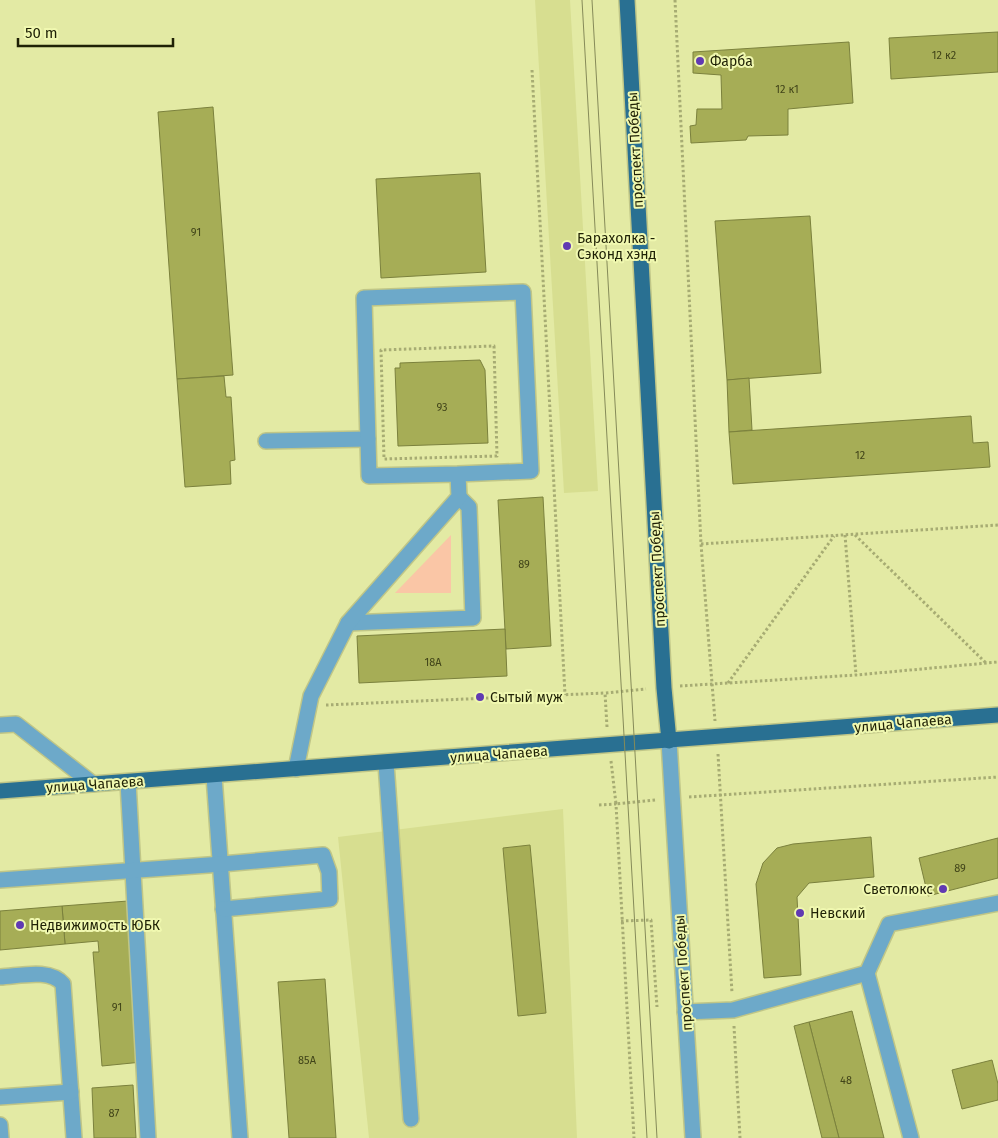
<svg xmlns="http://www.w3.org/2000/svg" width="998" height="1138" viewBox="0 0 998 1138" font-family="'Fira Sans',sans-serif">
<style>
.built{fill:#d7de90}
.green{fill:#fac6a6}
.building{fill:#a6ad56;stroke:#7b813d}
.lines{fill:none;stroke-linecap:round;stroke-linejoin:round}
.minor-casing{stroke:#c0c687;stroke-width:18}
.major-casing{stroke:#c0c687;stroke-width:18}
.path{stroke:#a7ac73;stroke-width:3;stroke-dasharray:2.5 2.5;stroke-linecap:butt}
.minor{stroke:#6da9c9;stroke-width:15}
.major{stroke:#297092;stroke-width:15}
.tram{stroke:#868b59;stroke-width:1}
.poi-dot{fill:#613ab2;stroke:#f0f8b0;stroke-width:2}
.labels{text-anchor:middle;stroke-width:4;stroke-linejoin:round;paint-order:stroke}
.number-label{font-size:11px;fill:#414419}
.poi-label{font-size:14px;fill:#1f2105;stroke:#f0f8b0;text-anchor:start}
.street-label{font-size:14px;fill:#1f2105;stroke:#f0f8b0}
</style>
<rect width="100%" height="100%" fill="#e3eaa4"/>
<!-- built -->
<g class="built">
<path d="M 535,0 L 570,0 L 598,491 L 564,493 Z"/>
<path d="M 563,809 L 577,1138 L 369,1138 L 338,837 Z"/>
</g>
<!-- green -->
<path class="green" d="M 451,535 L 451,593 L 395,593 Z"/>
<!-- building -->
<g class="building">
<path d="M 998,32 L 998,72 L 891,79 L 889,38 Z"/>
<path d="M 849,42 L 853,103 L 788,109 L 788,135 L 748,136 L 746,140 L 691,143 L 690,126 L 696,125 L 697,109 L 722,109 L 721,75 L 693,73 L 693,52 Z"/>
<path d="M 213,107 L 233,375 L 177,379 L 158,112 Z"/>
<path d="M 480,173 L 486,272 L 381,278 L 376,179 Z"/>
<path d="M 810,216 L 821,373 L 727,380 L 715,221 Z"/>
<path d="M 480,360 L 485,370 L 488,443 L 398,446 L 395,368 L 400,368 L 400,363 Z"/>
<path d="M 224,376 L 226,397 L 231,397 L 235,460 L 230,461 L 231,484 L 185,487 L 177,379 Z"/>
<path d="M 749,378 L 752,430 L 729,432 L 727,380 Z"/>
<path d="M 971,416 L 973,443 L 988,442 L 990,467 L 733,484 L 729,432 Z"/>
<path d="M 543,497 L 551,646 L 506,649 L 498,500 Z"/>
<path d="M 505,629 L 507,676 L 359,683 L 357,636 Z"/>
<path d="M 871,837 L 874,877 L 809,883 L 797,897 L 801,975 L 764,978 L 756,884 L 763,863 L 777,848 L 793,844 Z"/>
<path d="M 998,838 L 998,878 L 928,896 L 919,858 Z"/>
<path d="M 530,845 L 546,1013 L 518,1016 L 503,848 Z"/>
<path d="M 128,901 L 142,1062 L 102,1066 L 93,952 L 99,952 L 98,941 L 65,944 L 62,906 Z"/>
<path d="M 62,906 L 65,944 L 0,950 L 0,911 Z"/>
<path d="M 325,979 L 336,1138 L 289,1138 L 278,982 Z"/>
<path d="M 852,1011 L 884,1138 L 839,1138 L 809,1022 Z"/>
<path d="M 809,1022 L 839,1138 L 822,1138 L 794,1026 Z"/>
<path d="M 992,1060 L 998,1084 L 998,1100 L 962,1109 L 952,1070 Z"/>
<path d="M 133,1085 L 136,1138 L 94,1138 L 92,1088 Z"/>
</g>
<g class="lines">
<defs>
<g id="minor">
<path d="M 266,441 L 368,439"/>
<path d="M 348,623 L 473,618 L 469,507 L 459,497"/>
<path d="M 0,725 L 16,724 L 93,784"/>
<path d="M 669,741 L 693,1138"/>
<path d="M 386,763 L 411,1119"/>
<path d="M 296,769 L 311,696 L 348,623 L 459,497 L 458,474 L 369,476 L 364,298 L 523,292 L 531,471 L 458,474"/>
<path d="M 214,776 L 240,1138"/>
<path d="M 128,782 L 148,1138"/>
<path d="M 0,880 L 222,864 L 323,855 L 329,872 L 330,899 L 223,909"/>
<path d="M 867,973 L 911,1138"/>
<path d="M 0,977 C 20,976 50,968 63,984 L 74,1138"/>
<path d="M 685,1012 L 733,1010 L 867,973 L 889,924 L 998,903"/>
<path d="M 0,1097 L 71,1092"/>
<path d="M 0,1125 L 1,1138"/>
</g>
<g id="major">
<path d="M 627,0 L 664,688 L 669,741"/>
<path d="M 0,791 L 998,715"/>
</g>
</defs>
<!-- minor casing -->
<use href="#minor" class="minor-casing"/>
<!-- major casing -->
<use href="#major" class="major-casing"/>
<!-- path -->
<g class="path">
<path d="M 675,0 L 701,544 L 715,721"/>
<path d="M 532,70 L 565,695"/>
<path d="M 494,346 L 497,456 L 384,459 L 381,350 Z"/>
<path d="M 845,535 L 856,675"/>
<path d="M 855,535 L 986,663"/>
<path d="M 701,544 L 998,525"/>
<path d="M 728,683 L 834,536"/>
<path d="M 680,686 L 856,675 L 998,662"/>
<path d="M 326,705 L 605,693"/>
<path d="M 607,727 L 605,693 L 646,689"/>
<path d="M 718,754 L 732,993"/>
<path d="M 611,761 L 616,804 L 656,800"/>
<path d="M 689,797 L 998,777"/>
<path d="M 599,805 L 616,804 L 634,1138"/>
<path d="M 621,921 L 651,920 L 657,1007"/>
<path d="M 734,1026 L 740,1138"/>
</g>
<!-- minor -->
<use href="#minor" class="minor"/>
<!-- major -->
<use href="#major" class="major"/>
<!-- tram -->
<g class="tram">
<path d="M 582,0 L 647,1138"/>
<path d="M 592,0 L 657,1138"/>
</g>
</g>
<!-- markers -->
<g class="poi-dot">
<circle cx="700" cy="61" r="5"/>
<circle cx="567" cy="246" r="5"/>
<circle cx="480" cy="697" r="5"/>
<circle cx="943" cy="889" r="5"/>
<circle cx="800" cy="913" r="5"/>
<circle cx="20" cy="925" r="5"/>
</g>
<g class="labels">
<!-- number labels -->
<g class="number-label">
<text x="944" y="59">12 к2</text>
<text x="787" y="93">12 к1</text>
<text x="196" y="236">91</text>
<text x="442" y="411">93</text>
<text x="860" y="459">12</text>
<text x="524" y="568">89</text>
<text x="433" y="666">18А</text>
<text x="960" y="872">89</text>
<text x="117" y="1011">91</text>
<text x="307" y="1064">85А</text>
<text x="846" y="1084">48</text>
<text x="114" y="1117">87</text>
</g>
<!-- poi labels -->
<g class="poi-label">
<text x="710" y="66">Фарба</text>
<text x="577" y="243">Барахолка -<tspan x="577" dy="16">Сэконд хэнд</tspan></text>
<text x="490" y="702">Сытый муж</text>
<text x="933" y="894" text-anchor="end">Светолюкс</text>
<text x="810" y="918">Невский</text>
<text x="30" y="930">Недвижимость ЮБК</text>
</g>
<!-- street labels -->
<g class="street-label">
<text transform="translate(635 150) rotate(-93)" y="5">проспект Победы</text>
<text transform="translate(657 569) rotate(-93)" y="5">проспект Победы</text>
<text transform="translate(903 723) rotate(-5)" y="5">улица Чапаева</text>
<text transform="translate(499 754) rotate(-4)" y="5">улица Чапаева</text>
<text transform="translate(95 784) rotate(-4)" y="5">улица Чапаева</text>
<text transform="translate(683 973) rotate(-94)" y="5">проспект Победы</text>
</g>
</g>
<!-- scale -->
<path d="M18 38v8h155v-8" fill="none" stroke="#1f2105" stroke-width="2.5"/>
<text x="25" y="38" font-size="15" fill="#1f2105" stroke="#f0f8b0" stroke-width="4" paint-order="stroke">50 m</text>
</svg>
